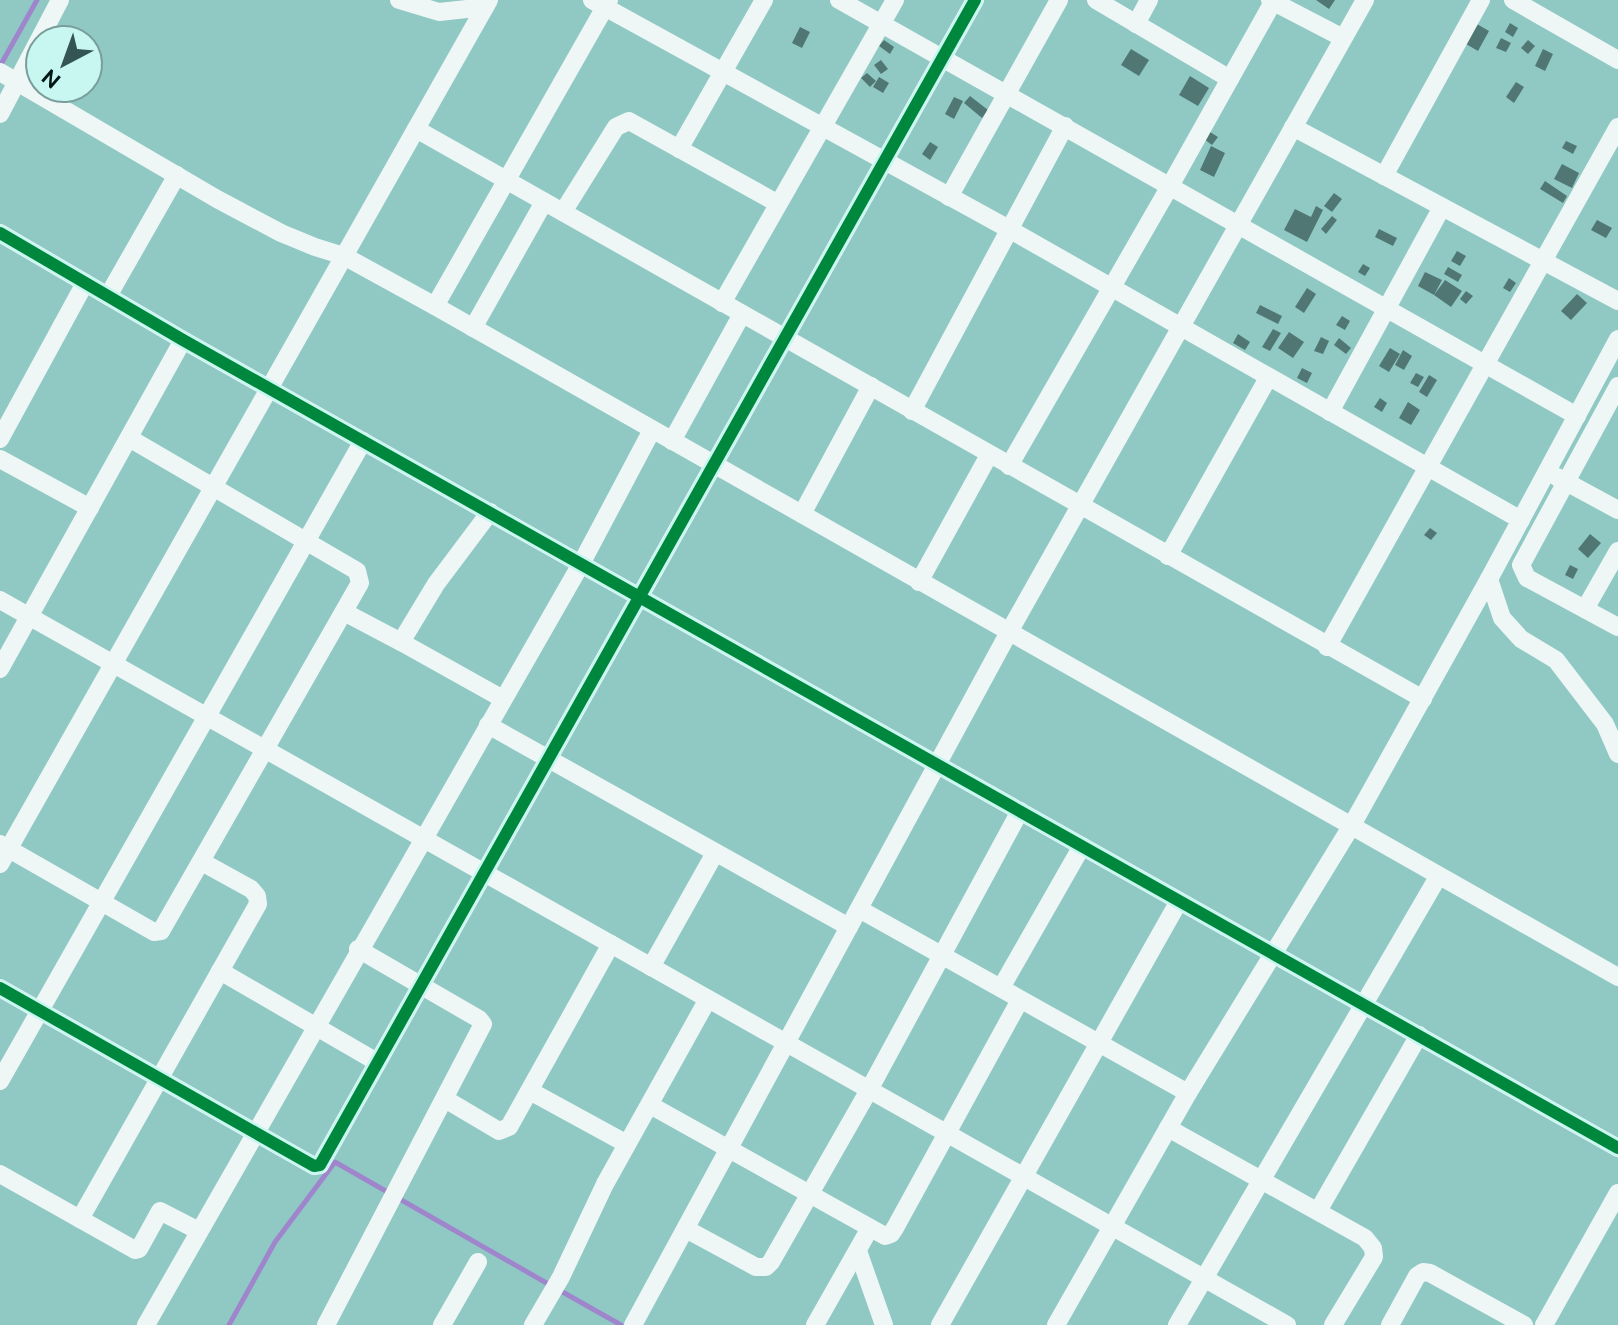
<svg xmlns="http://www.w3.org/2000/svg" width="1618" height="1325" viewBox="0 0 1618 1325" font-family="Ubuntu,sans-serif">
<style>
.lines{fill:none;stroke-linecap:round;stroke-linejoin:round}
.stream{stroke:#9f86cc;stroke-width:5}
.building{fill:#507774}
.minor{stroke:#eef7f6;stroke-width:18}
.cycleway-casing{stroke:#c8f7f2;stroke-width:17}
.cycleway{stroke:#00873e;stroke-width:12}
</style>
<rect width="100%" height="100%" fill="#90c9c4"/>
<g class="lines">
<!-- stream -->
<g class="stream">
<path d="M 0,66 L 37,0"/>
<path d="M 559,1290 L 621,1325"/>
<path d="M 229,1325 L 275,1242 L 335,1162 L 550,1285"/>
</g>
</g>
<!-- building -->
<g class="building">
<path d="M 1316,0 L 1335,0 L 1329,9 Z"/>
<path d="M 1510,23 L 1518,28 L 1513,37 L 1505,32 Z"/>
<path d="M 1477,24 L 1489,31 L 1478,51 L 1466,44 Z"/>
<path d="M 800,27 L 810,32 L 802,48 L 792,43 Z"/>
<path d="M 1501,38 L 1511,43 L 1506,52 L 1496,48 Z"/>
<path d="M 884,40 L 894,47 L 890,54 L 879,46 Z"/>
<path d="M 1528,40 L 1535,46 L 1528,54 L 1521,48 Z"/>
<path d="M 1131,49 L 1149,60 L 1139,76 L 1121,65 Z"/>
<path d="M 1543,49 L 1553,54 L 1545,71 L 1535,66 Z"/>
<path d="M 881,60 L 888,69 L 881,74 L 874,65 Z"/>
<path d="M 867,73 L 876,81 L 870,87 L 861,78 Z"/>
<path d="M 1190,76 L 1209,88 L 1198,106 L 1179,95 Z"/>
<path d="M 879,77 L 889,83 L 883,93 L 873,87 Z"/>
<path d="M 1516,82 L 1524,87 L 1514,103 L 1506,97 Z"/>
<path d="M 970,96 L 988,110 L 982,118 L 964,103 Z"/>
<path d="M 954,97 L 963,101 L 954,119 L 945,114 Z"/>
<path d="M 1210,132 L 1218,137 L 1212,145 L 1204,139 Z"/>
<path d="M 1566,141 L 1577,146 L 1573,154 L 1562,148 Z"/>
<path d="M 930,142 L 938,147 L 930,160 L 922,154 Z"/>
<path d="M 1211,146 L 1225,153 L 1214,177 L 1200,170 Z"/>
<path d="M 1562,164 L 1579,173 L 1572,188 L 1554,179 Z"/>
<path d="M 1545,181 L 1567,196 L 1563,203 L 1540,189 Z"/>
<path d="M 1334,193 L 1342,199 L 1332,212 L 1324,206 Z"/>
<path d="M 1316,206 L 1323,210 L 1307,242 L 1284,230 L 1295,209 L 1311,217 Z"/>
<path d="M 1332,216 L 1337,220 L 1326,234 L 1321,229 Z"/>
<path d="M 1597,220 L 1612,228 L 1606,238 L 1591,230 Z"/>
<path d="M 1379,229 L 1397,238 L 1393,246 L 1375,237 Z"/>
<path d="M 1457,251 L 1466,256 L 1460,266 L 1451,261 Z"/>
<path d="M 1363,264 L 1370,268 L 1365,276 L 1358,272 Z"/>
<path d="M 1448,267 L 1462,275 L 1458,282 L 1444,274 Z"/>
<path d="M 1425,272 L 1442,280 L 1434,295 L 1418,286 Z"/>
<path d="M 1509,278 L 1516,283 L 1510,292 L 1503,288 Z"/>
<path d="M 1445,280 L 1462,291 L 1451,307 L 1434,295 Z"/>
<path d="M 1307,288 L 1316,294 L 1304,313 L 1295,307 Z"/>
<path d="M 1466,291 L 1473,296 L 1466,304 L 1460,299 Z"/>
<path d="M 1577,294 L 1587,303 L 1571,320 L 1561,311 Z"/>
<path d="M 1260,305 L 1282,316 L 1278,324 L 1256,313 Z"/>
<path d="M 1342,316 L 1350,321 L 1345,330 L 1336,325 Z"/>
<path d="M 1273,329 L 1281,333 L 1270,351 L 1262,347 Z"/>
<path d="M 1289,332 L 1304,342 L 1293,358 L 1278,348 Z"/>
<path d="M 1238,334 L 1250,342 L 1245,350 L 1233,343 Z"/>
<path d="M 1321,337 L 1329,341 L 1323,354 L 1314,351 Z"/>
<path d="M 1339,338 L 1351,348 L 1346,354 L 1334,345 Z"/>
<path d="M 1390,348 L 1400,354 L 1389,372 L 1379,366 Z"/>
<path d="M 1403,350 L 1412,356 L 1404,370 L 1395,365 Z"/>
<path d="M 1302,368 L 1312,373 L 1307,383 L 1297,378 Z"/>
<path d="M 1416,373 L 1424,377 L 1418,387 L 1410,383 Z"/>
<path d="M 1429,375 L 1437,380 L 1427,397 L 1419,392 Z"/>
<path d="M 1380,398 L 1387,403 L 1382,412 L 1374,407 Z"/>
<path d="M 1408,402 L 1420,410 L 1411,425 L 1399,418 Z"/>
<path d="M 1430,528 L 1437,533 L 1431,540 L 1424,535 Z"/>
<path d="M 1590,534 L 1601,543 L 1588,558 L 1578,549 Z"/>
<path d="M 1570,565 L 1578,569 L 1573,579 L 1565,575 Z"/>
</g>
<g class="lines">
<!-- minor -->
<g class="minor">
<path d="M 399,0 L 439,12 L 485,7"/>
<path d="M 592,0 L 1007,228 L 1521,520"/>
<path d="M 839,0 L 1577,416"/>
<path d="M 1096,0 L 1230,79"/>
<path d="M 1270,0 L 1343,38"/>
<path d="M 1513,0 L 1618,60"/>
<path d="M 1136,24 L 1149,0"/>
<path d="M 0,72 L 217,199 L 281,233 L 315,247 L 344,256 L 435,306 L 1618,977"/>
<path d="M 0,114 L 60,0"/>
<path d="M 1293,127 L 1618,301"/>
<path d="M 416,129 L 1423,699"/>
<path d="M 679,149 L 764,0"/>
<path d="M 1384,176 L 1481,0"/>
<path d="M 949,197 L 1059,0"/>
<path d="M 563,212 L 616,127 L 629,121 L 777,203"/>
<path d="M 0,233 L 183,340 L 1618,1148"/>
<path d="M 108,296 L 177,175"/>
<path d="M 722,303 L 895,0"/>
<path d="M 435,306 L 609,0"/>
<path d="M 473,328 L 544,202"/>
<path d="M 1618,386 L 1521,565 L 1527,578 L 1618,627"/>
<path d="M 912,411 L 1065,126"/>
<path d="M 1330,412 L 1442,207"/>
<path d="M 0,439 L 85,283"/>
<path d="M 672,441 L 742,314"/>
<path d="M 0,459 L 90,508"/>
<path d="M 1009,466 L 1170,186 L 1273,2"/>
<path d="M 1557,477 L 1618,510"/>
<path d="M 490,512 L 436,584 L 401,642 L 503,699"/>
<path d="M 802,514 L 871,386"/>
<path d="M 1168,556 L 1268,378"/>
<path d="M 1489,579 L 1502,618 L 1521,639 L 1556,660 L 1605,724 L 1618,754"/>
<path d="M 919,582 L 989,455"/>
<path d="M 0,600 L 1287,1325"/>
<path d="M 1585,609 L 1618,551"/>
<path d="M 344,612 L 401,642"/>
<path d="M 1327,647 L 1618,127"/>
<path d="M 0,669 L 183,340"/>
<path d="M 488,725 L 849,927"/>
<path d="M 0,844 L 154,932 L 161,931 L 360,583 L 357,571 L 129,438"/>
<path d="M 0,864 L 489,0"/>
<path d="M 859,909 L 1188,1093"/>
<path d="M 651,967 L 715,853"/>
<path d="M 220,971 L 377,1062"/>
<path d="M 0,988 L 314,1166 L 320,1165 L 975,0"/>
<path d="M 1001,988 L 1082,846"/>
<path d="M 0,1081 L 363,441"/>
<path d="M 530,1091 L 627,1144"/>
<path d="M 445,1099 L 499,1131 L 509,1127 L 611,944"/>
<path d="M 650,1105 L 885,1236 L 891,1234 L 895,1228 L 1020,1000"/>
<path d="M 1168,1128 L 1365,1238 L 1373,1248 L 1374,1257 L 1333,1325"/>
<path d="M 0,1174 L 135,1250 L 139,1249 L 160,1211 L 199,1231"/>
<path d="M 1318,1211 L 1419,1035"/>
<path d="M 80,1219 L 258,904 L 257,896 L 251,889 L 202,862"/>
<path d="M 686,1229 L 756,1267 L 766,1267 L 771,1262 L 869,1090 L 1020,811"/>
<path d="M 858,1251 L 884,1325"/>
<path d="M 146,1325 L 581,564 L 652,430"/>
<path d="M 326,1325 L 483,1024 L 479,1019 L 358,949"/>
<path d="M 442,1325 L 478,1262"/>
<path d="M 533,1325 L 561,1277 L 605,1184 L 708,999"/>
<path d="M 633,1325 L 1009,632 L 1365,0"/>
<path d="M 815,1325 L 870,1228"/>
<path d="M 940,1325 L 1179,901"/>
<path d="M 1056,1325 L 1188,1093 L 1352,825 L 1489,579 L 1618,339"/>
<path d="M 1177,1325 L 1438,877"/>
<path d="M 1390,1325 L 1417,1276 L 1423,1272 L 1430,1273 L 1524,1325"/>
<path d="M 1544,1325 L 1618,1193"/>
</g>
<defs>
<g id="cycleway">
<path d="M 0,233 L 183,340 L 1618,1148"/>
<path d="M 0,988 L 314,1166 L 320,1165 L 975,0"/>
</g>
</defs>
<!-- cycleway casing -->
<use href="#cycleway" class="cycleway-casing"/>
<!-- cycleway -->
<use href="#cycleway" class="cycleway"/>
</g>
<!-- north arrow -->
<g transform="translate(64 64) rotate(221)"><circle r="38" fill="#c8f7f2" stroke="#799d9a" stroke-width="2"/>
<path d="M0-6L14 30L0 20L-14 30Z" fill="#345553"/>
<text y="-12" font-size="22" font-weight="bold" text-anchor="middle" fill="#021716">N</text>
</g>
</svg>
